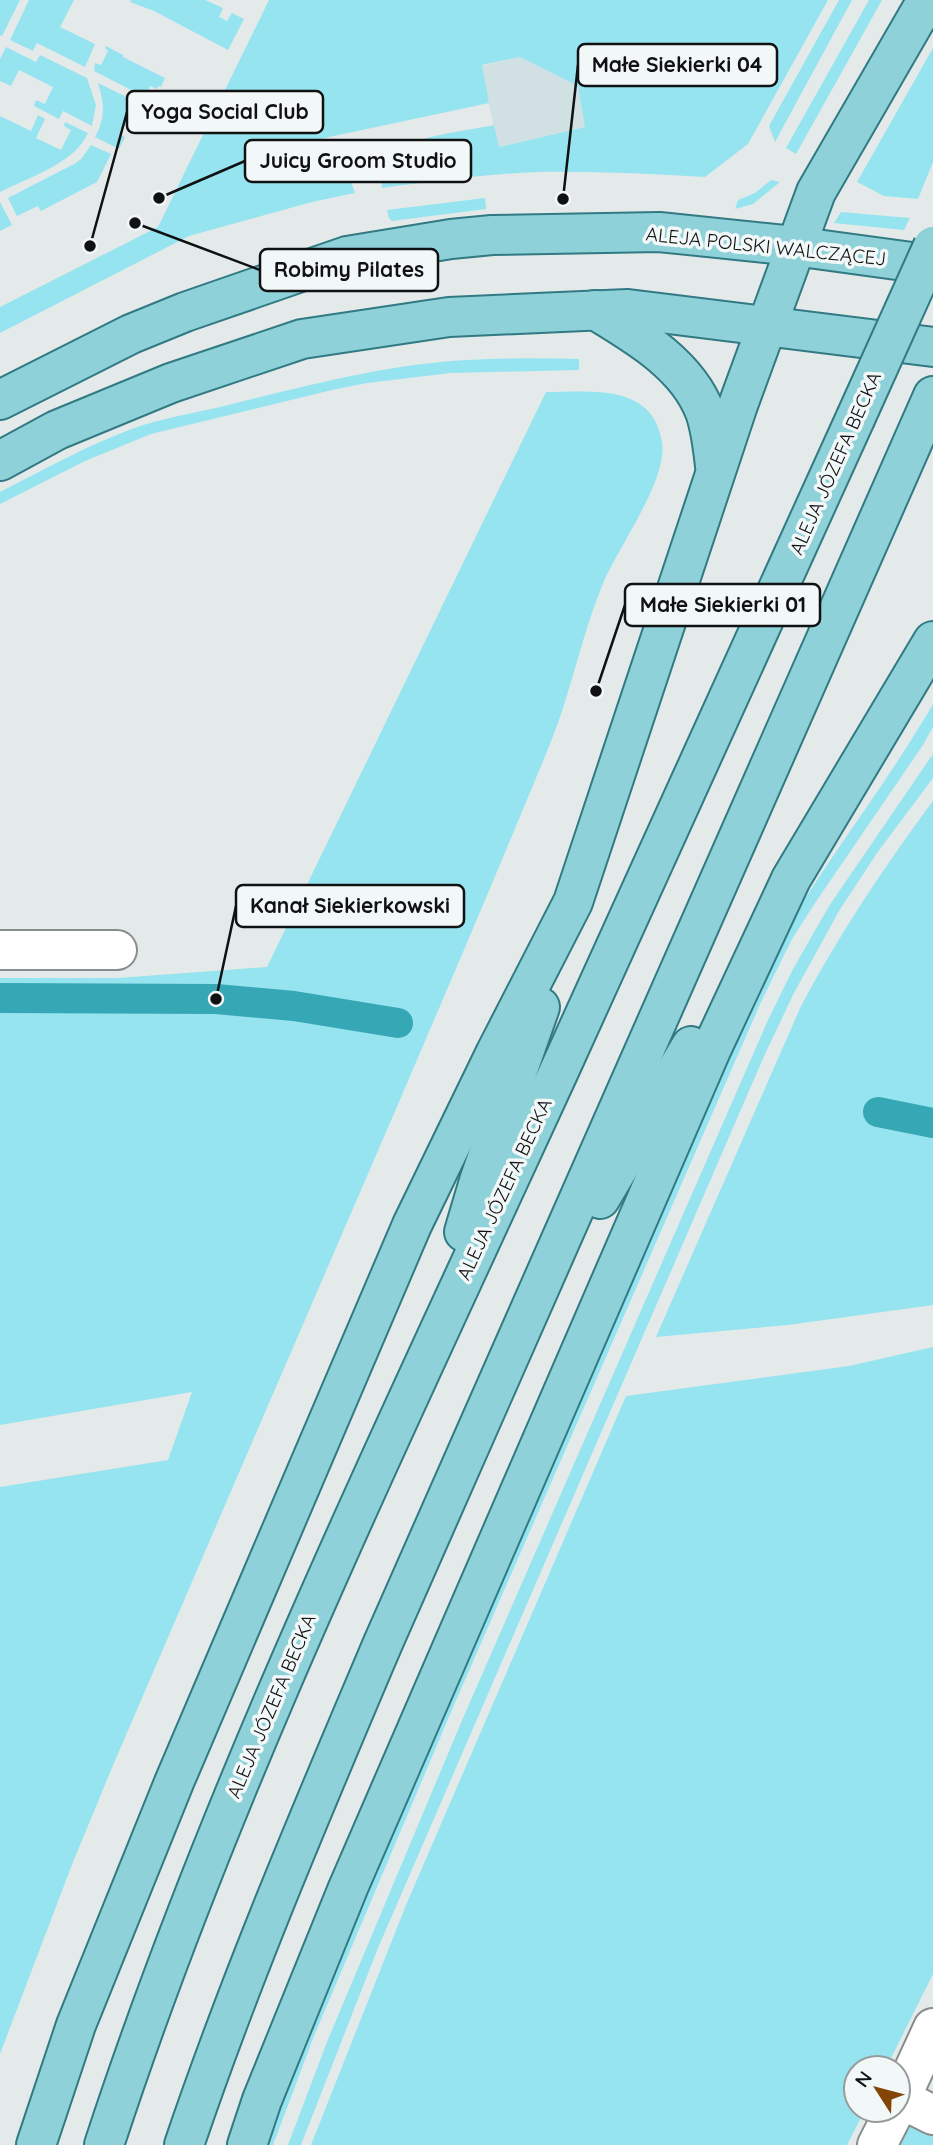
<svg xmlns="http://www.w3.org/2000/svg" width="933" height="2145" viewBox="0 0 933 2145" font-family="Quicksand,sans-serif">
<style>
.built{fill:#d1e0e2}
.green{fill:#96e4ef}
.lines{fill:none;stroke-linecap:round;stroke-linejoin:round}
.canal{stroke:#36a7b5;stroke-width:30}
.minor-casing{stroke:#878c8d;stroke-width:42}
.major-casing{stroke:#317a83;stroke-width:42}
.minor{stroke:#fff;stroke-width:38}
.major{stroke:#8ed1d9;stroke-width:38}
.major-bridge-casing{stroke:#317a83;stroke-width:42;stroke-linecap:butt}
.major-bridge{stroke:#8ed1d9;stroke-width:38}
.labels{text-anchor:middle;stroke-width:7;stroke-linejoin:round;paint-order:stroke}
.street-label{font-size:19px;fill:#101112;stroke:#f2f7f8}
.leader{fill:none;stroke:#101112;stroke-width:2.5}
.callout-dot{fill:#101112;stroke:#f2f7f8;stroke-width:2.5}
.callout{fill:#f2f7f8;stroke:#101112;stroke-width:2.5}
.callout-label{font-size:21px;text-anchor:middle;font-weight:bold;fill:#101112}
</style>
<rect width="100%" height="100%" fill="#e4eaea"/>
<!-- built -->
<path class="built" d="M 520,57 L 578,86 L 585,127 L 498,147 L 481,66 Z"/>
<!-- green -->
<g class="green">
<path d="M 0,0 L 20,0 L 2,36 L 0,35 Z"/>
<path d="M 29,0 L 74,0 L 60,27 L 95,44 L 85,67 L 37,43 L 33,51 L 10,40 Z"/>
<path d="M 131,0 L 205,0 L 223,8 L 219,17 L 227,21 L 232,13 L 244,19 L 228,50 L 154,11 L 130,2 Z"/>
<path d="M 269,0 L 828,0 L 748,144 L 705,177 C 649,174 593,171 538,172 C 485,174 434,181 382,188 C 381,178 379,170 384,161 C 398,137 467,131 494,125 L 499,147 L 585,127 L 578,86 L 520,57 L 482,65 L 489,103 L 301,143 L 305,164 C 332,161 347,165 355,193 L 312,202 L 189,236 L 0,333 L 0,307 L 158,227 Z"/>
<path d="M 839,0 L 852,0 L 775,142 L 769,126 Z"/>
<path d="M 869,0 L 882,0 L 796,154 L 786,148 Z"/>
<path d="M 106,46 L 123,55 L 123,57 L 165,78 L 161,87 L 158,86 L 157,89 L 150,86 L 145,97 L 94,71 L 95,63 L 101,65 L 108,51 L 105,48 Z"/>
<path d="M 6,47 L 36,62 L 40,55 L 87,78 L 96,105 L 92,126 L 63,111 L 59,119 L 34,106 L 36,100 L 45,104 L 53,87 L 19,70 L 11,86 L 0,81 L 0,59 Z"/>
<path d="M 933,48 L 933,162 L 918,199 L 884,196 L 857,182 Z"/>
<path d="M 98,83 L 141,104 L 136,115 L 131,113 L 120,134 L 125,137 L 119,149 L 95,137 C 106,117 104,104 98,83 Z"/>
<path d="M 38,115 L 45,119 L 36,138 L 61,150 L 71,130 L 64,126 L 65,122 L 88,133 C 74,164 29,177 0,192 L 0,116 L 31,131 Z"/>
<path d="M 91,145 L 111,154 L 97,182 L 41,211 L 38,206 L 17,216 L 8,198 L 76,163 L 82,158 Z"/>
<path d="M 771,180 L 780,182 L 753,204 L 735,209 L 738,200 L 755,193 Z"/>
<path d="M 485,198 L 486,209 L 392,221 L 389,218 L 387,210 Z"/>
<path d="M 0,202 L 12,225 L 0,231 Z"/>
<path d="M 841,212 L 910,218 L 904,230 L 834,223 Z"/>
<path d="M 579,359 L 579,370 L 451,373 L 367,383 L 332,390 L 151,434 L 85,461 L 0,504 L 0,492 C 43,470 84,447 129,430 C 163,417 198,413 232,404 C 310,385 388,364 468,360 C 505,358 542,358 579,359 Z"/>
<path d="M 546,392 C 591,392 653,383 662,442 C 668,481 617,548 602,586 C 581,637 571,693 550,744 C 499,869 446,992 393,1116 C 300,1331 207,1547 114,1763 L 73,1862 L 0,2054 L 0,1487 L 168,1460 L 192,1392 L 0,1425 L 0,978 L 118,978 L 267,967 Z"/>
<path d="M 933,704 L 933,727 L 923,745 L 815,903 L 792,939 L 761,1002 L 451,1712 L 314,2036 L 273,2145 L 261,2145 L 296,2051 L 777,944 C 825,861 885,787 933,704 Z"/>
<path d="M 933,754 L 933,778 L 877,853 L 839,911 L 794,993 L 765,1054 L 378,1948 L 301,2145 L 288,2145 L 327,2042 L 463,1718 L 768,1020 L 793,969 L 829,906 Z"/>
<path d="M 933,801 L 933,1305 L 788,1325 L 656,1337 L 801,1006 C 839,934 884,867 933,801 Z"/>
<path d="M 933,1347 L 933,1974 L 886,2068 L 856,2068 L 856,2110 L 865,2110 L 847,2145 L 311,2145 L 406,1905 L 626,1396 L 849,1366 Z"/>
<path d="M 904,2111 L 933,2125 L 933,2145 L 888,2145 Z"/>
</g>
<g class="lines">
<!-- canal -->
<g class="canal">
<path d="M 0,998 L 216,999 L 294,1006 L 398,1023"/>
<path d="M 878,1112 L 933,1123"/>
</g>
<defs>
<g id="minor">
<path d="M 0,950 L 117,950"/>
<path d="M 901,2099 L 933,2115"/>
<path d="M 898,2104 L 933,2028"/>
<path d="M 877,2145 L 895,2110"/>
</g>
<g id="major">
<path d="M 595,310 C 636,335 687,364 705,412 C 711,429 713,448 715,466"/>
<path d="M 0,400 L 131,334 L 185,312 L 347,256 L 451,239 L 492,235 L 659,232 L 794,246 L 933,265"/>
<path d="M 0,461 L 57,430 L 171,383 L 302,339 L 449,317 L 628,309 L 933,347"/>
<path d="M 600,1199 L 691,1046"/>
<path d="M 464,1232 L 480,1178 L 540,1007"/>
<path d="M 36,2145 L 76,2025 L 175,1780 L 412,1225 L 496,1052 L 573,902 L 738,405 L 816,192 L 927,0"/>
<path d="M 104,2145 C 212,1815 361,1501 506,1186 C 624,931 740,675 855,419"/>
<path d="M 184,2145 C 242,1974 313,1808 383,1643 L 933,396"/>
<path d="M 247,2145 L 262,2100 L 348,1888 L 712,1048 L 791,879 L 933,641"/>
</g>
</defs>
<!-- minor casing -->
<use href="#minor" class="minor-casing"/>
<!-- major casing -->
<use href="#major" class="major-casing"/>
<!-- minor -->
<use href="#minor" class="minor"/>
<!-- major -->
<use href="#major" class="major"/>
<defs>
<path id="major-bridge" d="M 855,419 L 933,246"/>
</defs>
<!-- major-bridge casing -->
<use href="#major-bridge" class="major-bridge-casing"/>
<!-- major-bridge -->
<use href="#major-bridge" class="major-bridge"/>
</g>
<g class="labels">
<!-- street labels -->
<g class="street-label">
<text transform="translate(766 246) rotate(6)" y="7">ALEJA POLSKI WALCZĄCEJ</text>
<text transform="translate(835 463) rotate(-66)" y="7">ALEJA JÓZEFA BECKA</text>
<text transform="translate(504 1189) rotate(-65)" y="7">ALEJA JÓZEFA BECKA</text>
<text transform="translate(271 1706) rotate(-67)" y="7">ALEJA JÓZEFA BECKA</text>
</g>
</g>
<!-- callouts -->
<path class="leader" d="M563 199L578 65M90 246L127 112M159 198L245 161M135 223L260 270M596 691L625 605M216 999L236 906"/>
<g class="callout-dot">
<circle cx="563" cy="199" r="7"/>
<circle cx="90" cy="246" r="7"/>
<circle cx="159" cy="198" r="7"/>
<circle cx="135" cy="223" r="7"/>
<circle cx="596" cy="691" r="7"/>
<circle cx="216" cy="999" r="7"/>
</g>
<g class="callout">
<rect x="578" y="44" width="199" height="42" rx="7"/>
<rect x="127" y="91" width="196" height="42" rx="7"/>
<rect x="245" y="140" width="226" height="42" rx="7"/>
<rect x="260" y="249" width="178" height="42" rx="7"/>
<rect x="625" y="584" width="195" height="42" rx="7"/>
<rect x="236" y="885" width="228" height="42" rx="7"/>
</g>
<g class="callout-label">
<text x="677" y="72">Małe Siekierki 04</text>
<text x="225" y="119">Yoga Social Club</text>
<text x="358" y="168">Juicy Groom Studio</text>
<text x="349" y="277">Robimy Pilates</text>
<text x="723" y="612">Małe Siekierki 01</text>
<text x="350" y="913">Kanał Siekierkowski</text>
</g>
<!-- north arrow -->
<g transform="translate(877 2089) rotate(306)"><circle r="33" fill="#f2f7f8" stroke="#989b9c" stroke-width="2"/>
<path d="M0-5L12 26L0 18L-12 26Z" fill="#834506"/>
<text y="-10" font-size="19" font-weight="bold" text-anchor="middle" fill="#101112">N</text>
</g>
</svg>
